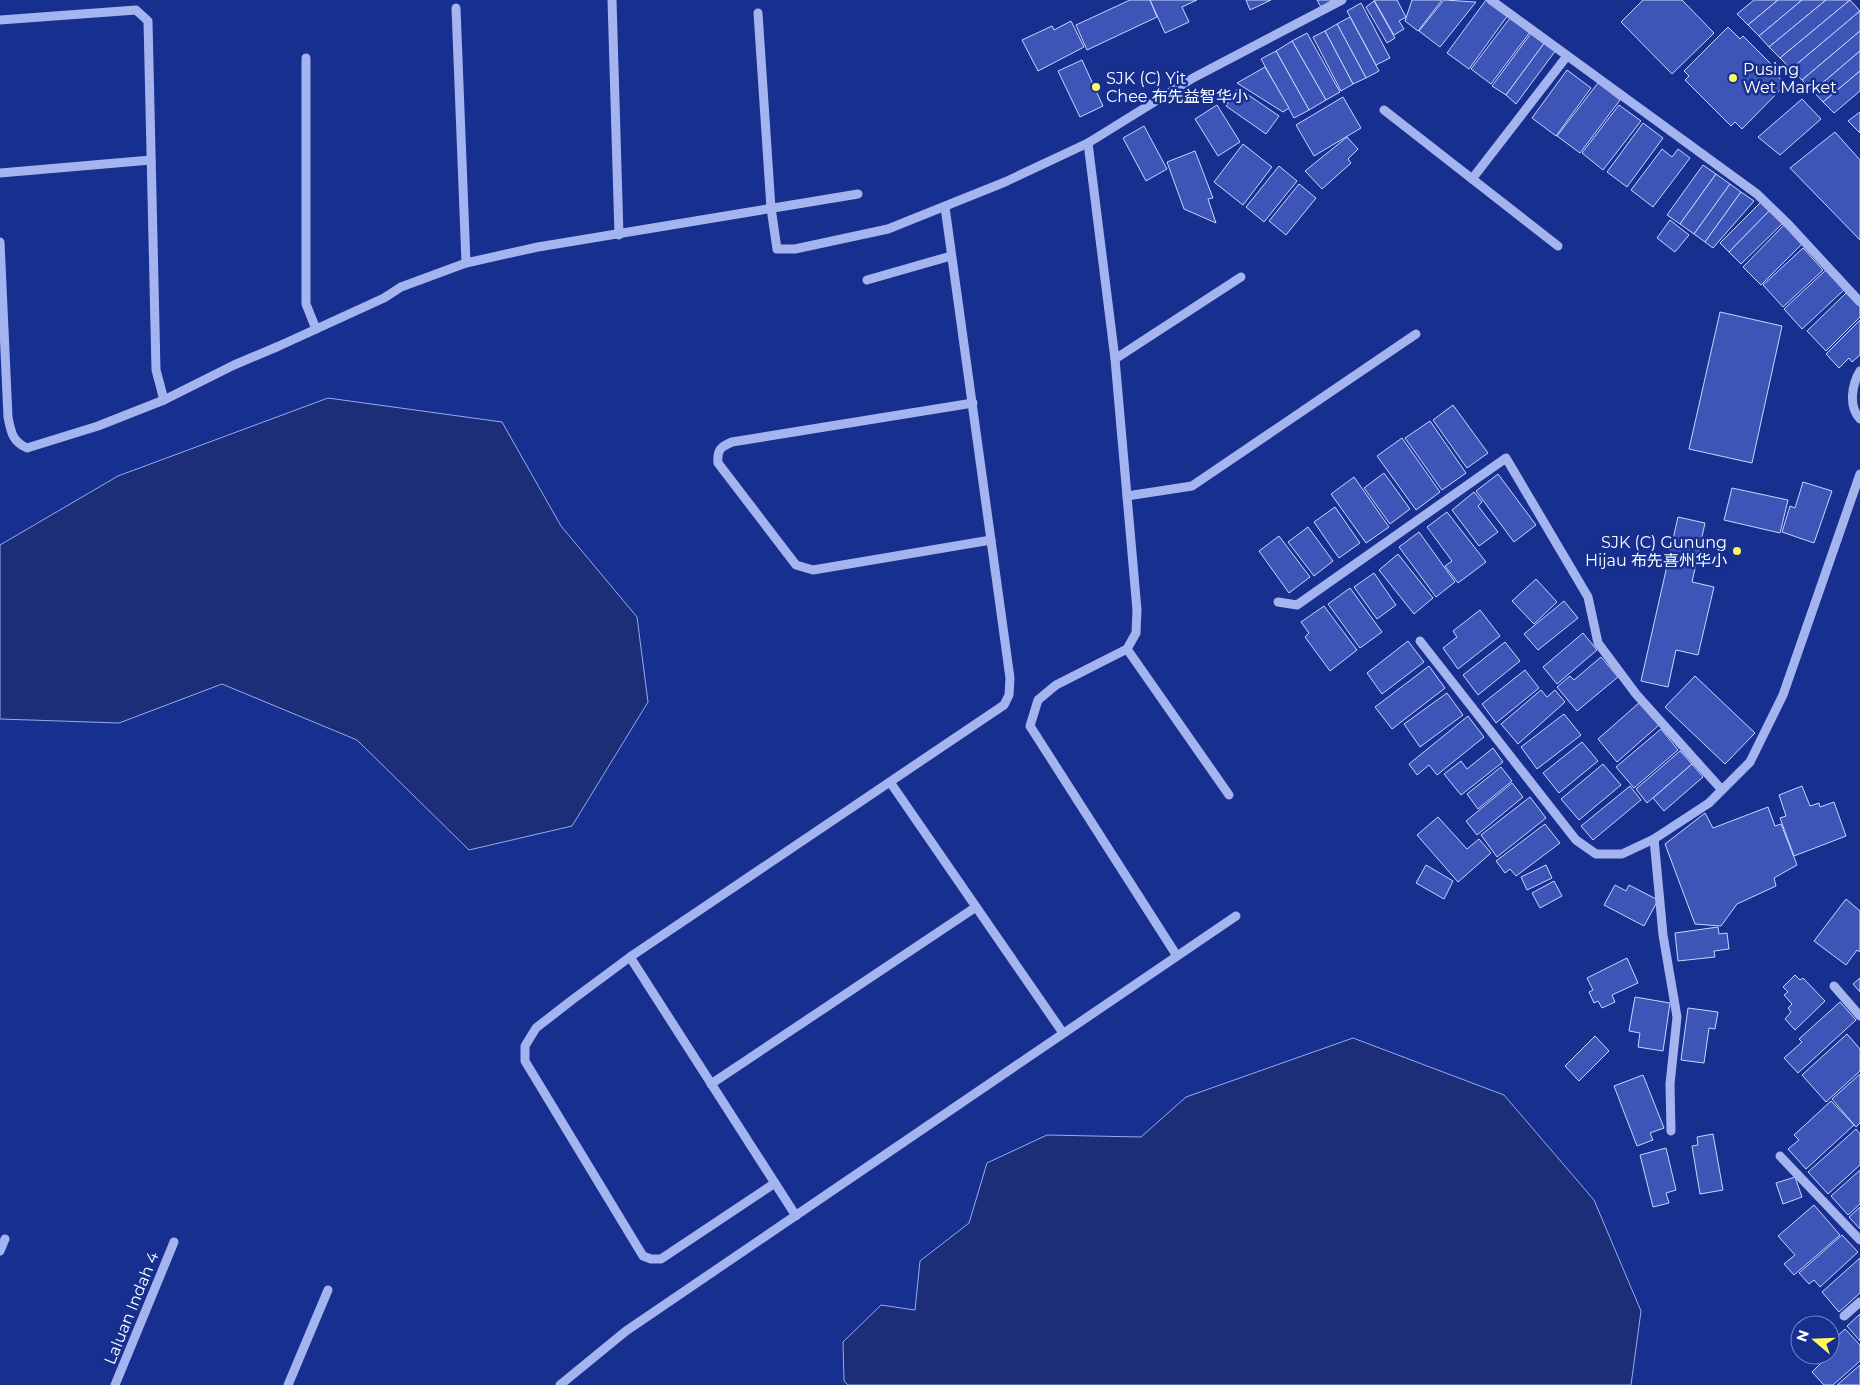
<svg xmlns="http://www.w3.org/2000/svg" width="1860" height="1385" viewBox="0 0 1860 1385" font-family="Montserrat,'Noto Sans SC',sans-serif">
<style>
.water{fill:#1c2e77;stroke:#96abf2}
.building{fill:#3c55b6;stroke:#cad5fb}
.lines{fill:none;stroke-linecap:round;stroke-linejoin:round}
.minor{stroke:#a4b4ef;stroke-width:9}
.poi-dot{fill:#fff762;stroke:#172f8f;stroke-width:2}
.labels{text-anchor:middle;stroke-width:5;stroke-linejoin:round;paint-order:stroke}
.poi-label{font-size:16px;fill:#fff;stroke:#172f8f;text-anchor:start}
.street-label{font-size:16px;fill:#fff;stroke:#172f8f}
</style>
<rect width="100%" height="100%" fill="#172f8f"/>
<!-- water -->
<g class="water">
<path d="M 328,398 L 502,422 L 561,526 L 637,617 L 648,702 L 572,826 L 469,850 L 357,740 L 222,684 L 119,723 L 0,719 L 0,545 L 118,476 Z"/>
<path d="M 1353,1038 L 1504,1095 L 1594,1200 L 1641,1311 L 1631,1385 L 848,1385 L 844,1381 L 843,1342 L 881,1305 L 915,1310 L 920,1261 L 969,1223 L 987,1163 L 1047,1135 L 1141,1137 L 1186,1097 Z"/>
</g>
<!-- building -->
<g class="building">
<path d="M 1130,0 L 1150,0 L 1157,17 L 1087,50 L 1076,25 Z"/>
<path d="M 1150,0 L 1197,0 L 1182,7 L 1189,22 L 1165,33 Z"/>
<path d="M 1246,0 L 1271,0 L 1250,10 Z"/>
<path d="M 1317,0 L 1333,0 L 1321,7 Z"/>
<path d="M 1374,0 L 1397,0 L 1406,17 L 1399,21 L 1404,29 L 1394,35 Z"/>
<path d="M 1412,0 L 1442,0 L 1418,31 L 1405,21 Z"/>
<path d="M 1444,0 L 1476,2 L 1440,47 L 1419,31 Z"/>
<path d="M 1486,0 L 1508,15 L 1469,69 L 1447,53 Z"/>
<path d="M 1643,0 L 1682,0 L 1714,33 L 1672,74 L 1621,22 Z"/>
<path d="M 1754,0 L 1778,0 L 1748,25 L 1737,14 Z"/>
<path d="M 1778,0 L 1802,0 L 1759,36 L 1748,25 Z"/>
<path d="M 1802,0 L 1826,0 L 1769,47 L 1759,36 Z"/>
<path d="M 1826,0 L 1850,0 L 1780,58 L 1769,47 Z"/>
<path d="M 1850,0 L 1860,11 L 1791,69 L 1780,58 Z"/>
<path d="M 1374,1 L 1395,38 L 1387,43 L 1366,7 Z"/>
<path d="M 1361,3 L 1390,58 L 1376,65 L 1347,11 Z"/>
<path d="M 1860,11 L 1860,31 L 1802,80 L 1791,69 Z"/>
<path d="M 1350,17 L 1379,71 L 1366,78 L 1337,24 Z"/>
<path d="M 1510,18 L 1530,32 L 1491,84 L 1471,69 Z"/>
<path d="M 1071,21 L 1084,47 L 1038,71 L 1022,40 L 1052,26 L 1054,30 Z"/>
<path d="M 1337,24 L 1366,78 L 1353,84 L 1325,31 Z"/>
<path d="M 1728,27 L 1740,39 L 1743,36 L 1775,68 L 1772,71 L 1786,84 L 1742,129 L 1735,122 L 1731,126 L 1685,80 L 1689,76 L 1684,71 Z"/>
<path d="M 1325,31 L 1353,84 L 1341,91 L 1313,37 Z"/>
<path d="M 1860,31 L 1860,51 L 1813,91 L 1802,80 Z"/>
<path d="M 1532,32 L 1545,42 L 1506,95 L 1492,86 Z"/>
<path d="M 1307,33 L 1340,92 L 1326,100 L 1292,41 Z"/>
<path d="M 1292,41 L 1326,100 L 1309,110 L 1276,51 Z"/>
<path d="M 1545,42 L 1556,50 L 1516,104 L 1506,95 Z"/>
<path d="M 1276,51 L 1309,110 L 1294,118 L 1261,59 Z"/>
<path d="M 1860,51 L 1860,71 L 1823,102 L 1813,91 Z"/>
<path d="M 1082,60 L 1103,106 L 1080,117 L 1058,71 Z"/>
<path d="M 1265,67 L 1289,108 L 1283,112 L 1237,83 Z"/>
<path d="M 1567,70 L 1591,88 L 1556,136 L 1532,118 Z"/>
<path d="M 1860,71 L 1860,91 L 1834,113 L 1823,102 Z"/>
<path d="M 1598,83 L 1620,100 L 1580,153 L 1557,136 Z"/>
<path d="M 1238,88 L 1279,116 L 1266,134 L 1226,106 Z"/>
<path d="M 1343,97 L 1361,128 L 1314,156 L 1296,125 Z"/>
<path d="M 1802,99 L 1821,119 L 1780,155 L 1758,137 Z"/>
<path d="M 1217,105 L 1240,142 L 1218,156 L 1195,119 Z"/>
<path d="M 1619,105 L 1641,121 L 1603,170 L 1582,153 Z"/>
<path d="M 1860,112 L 1860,133 L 1848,121 Z"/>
<path d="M 1643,123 L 1663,138 L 1627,187 L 1607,172 Z"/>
<path d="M 1144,126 L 1167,169 L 1146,181 L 1123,138 Z"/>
<path d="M 1835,132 L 1860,160 L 1860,240 L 1790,168 Z"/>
<path d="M 1347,137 L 1358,149 L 1348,159 L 1351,163 L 1322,189 L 1305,171 Z"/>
<path d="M 1243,144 L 1272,167 L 1243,205 L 1214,182 Z"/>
<path d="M 1662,149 L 1672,157 L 1678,149 L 1690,158 L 1653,207 L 1631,190 Z"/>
<path d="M 1195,151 L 1213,198 L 1208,199 L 1216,223 L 1184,209 L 1167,162 Z"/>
<path d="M 1703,165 L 1716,174 L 1680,224 L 1667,215 Z"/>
<path d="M 1279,166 L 1297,181 L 1264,222 L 1246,207 Z"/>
<path d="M 1716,174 L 1730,184 L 1694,234 L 1680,224 Z"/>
<path d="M 1299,184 L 1316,198 L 1286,235 L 1269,221 Z"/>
<path d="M 1730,184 L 1741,192 L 1705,242 L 1694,234 Z"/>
<path d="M 1741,192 L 1754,201 L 1713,248 L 1705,242 Z"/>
<path d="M 1762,201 L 1770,210 L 1729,252 L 1720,243 Z"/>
<path d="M 1770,210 L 1783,223 L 1741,264 L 1729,252 Z"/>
<path d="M 1670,220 L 1689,235 L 1675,252 L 1657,238 Z"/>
<path d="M 1785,224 L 1804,242 L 1761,285 L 1743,267 Z"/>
<path d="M 1803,248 L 1823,270 L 1783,307 L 1763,285 Z"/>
<path d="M 1827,269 L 1845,289 L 1802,329 L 1784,309 Z"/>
<path d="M 1846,293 L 1860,307 L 1860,317 L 1826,351 L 1807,331 Z"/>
<path d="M 1720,312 L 1782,326 L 1752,463 L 1689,449 Z"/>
<path d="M 1860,320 L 1860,355 L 1852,362 L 1849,358 L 1839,368 L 1826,354 Z"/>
<path d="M 1453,405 L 1488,453 L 1467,468 L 1433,420 Z"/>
<path d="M 1430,421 L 1466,473 L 1442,490 L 1405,438 Z"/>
<path d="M 1402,438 L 1440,492 L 1416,510 L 1377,456 Z"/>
<path d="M 1384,473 L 1410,509 L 1390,524 L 1364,488 Z"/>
<path d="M 1498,474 L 1536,525 L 1514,542 L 1476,491 Z"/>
<path d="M 1354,477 L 1389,527 L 1366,543 L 1331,494 Z"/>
<path d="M 1803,482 L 1832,491 L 1814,543 L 1782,532 L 1790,506 L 1795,508 Z"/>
<path d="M 1732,488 L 1788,500 L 1780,533 L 1724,520 Z"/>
<path d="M 1474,492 L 1482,502 L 1478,506 L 1498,532 L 1479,546 L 1452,510 Z"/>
<path d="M 1335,507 L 1360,543 L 1339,558 L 1314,522 Z"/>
<path d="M 1447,512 L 1486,562 L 1458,583 L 1445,566 L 1452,561 L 1427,527 Z"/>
<path d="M 1678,517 L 1705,523 L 1692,582 L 1714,587 L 1698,655 L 1676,650 L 1668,687 L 1641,681 Z"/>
<path d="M 1308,527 L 1333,561 L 1314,576 L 1288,542 Z"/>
<path d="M 1419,532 L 1455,582 L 1436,597 L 1399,547 Z"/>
<path d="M 1279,536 L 1310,577 L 1289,593 L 1259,551 Z"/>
<path d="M 1398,554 L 1433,598 L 1414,614 L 1379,570 Z"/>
<path d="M 1374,573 L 1396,605 L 1377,619 L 1354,587 Z"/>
<path d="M 1536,579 L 1557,602 L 1534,624 L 1512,601 Z"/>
<path d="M 1350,588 L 1382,632 L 1360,648 L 1328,604 Z"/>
<path d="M 1564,601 L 1578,618 L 1538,650 L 1524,634 Z"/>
<path d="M 1324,606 L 1357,650 L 1330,671 L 1305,637 L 1309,633 L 1301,622 Z"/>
<path d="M 1480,610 L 1500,636 L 1458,669 L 1443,648 L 1457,637 L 1453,631 Z"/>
<path d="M 1583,633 L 1597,650 L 1557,684 L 1543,667 Z"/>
<path d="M 1408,641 L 1424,662 L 1382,694 L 1367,673 Z"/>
<path d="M 1505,642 L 1520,661 L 1478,695 L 1463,675 Z"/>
<path d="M 1601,657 L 1618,677 L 1577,711 L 1557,687 L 1570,676 L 1574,680 Z"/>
<path d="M 1429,666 L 1445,688 L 1392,729 L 1375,707 Z"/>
<path d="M 1525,670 L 1539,688 L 1496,723 L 1482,704 Z"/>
<path d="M 1695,676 L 1755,733 L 1725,764 L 1665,707 Z"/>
<path d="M 1541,690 L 1547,697 L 1555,690 L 1565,702 L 1518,744 L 1501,724 Z"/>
<path d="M 1447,693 L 1463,715 L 1420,747 L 1404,724 Z"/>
<path d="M 1640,702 L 1659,725 L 1617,762 L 1598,739 Z"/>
<path d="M 1564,714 L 1581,735 L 1537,769 L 1521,747 Z"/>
<path d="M 1468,716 L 1484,737 L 1437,775 L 1429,765 L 1417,775 L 1409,764 Z"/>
<path d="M 1661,729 L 1678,750 L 1634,788 L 1616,767 Z"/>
<path d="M 1582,742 L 1598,761 L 1559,793 L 1543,773 Z"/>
<path d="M 1493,748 L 1503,762 L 1461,795 L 1444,774 L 1461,761 L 1467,769 Z"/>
<path d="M 1680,751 L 1692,764 L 1647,803 L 1636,789 Z"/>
<path d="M 1603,764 L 1621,785 L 1579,820 L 1561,799 Z"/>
<path d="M 1692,764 L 1703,777 L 1664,811 L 1653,798 Z"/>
<path d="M 1501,767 L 1512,781 L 1478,809 L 1467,794 Z"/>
<path d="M 1512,783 L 1523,797 L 1477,835 L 1466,821 Z"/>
<path d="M 1630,786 L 1641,800 L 1593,840 L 1581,826 Z"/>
<path d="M 1802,786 L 1810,806 L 1819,803 L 1820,807 L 1834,802 L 1846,836 L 1794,856 L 1780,818 L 1786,816 L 1779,795 Z"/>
<path d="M 1530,797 L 1546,818 L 1497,857 L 1481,835 Z"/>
<path d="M 1768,807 L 1775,826 L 1781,824 L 1797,865 L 1774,878 L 1776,886 L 1737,904 L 1721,926 L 1695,924 L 1665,844 L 1705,813 L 1713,828 Z"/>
<path d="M 1438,817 L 1467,849 L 1479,839 L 1491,853 L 1458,882 L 1417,835 Z"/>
<path d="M 1545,824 L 1560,843 L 1516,876 L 1510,869 L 1505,873 L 1496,861 Z"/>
<path d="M 1426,865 L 1453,881 L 1444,899 L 1416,883 Z"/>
<path d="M 1546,865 L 1552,878 L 1527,890 L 1521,877 Z"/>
<path d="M 1554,881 L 1562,896 L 1540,908 L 1532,893 Z"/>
<path d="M 1615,885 L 1626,891 L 1629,885 L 1658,900 L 1644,926 L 1604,905 Z"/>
<path d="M 1846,899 L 1860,911 L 1860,952 L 1857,950 L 1846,965 L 1814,941 Z"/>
<path d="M 1718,927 L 1719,934 L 1727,933 L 1729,949 L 1714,951 L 1715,957 L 1678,961 L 1675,933 Z"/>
<path d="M 1627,958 L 1638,983 L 1612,995 L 1615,1002 L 1602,1008 L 1598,1001 L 1594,1003 L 1589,992 L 1593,990 L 1587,978 Z"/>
<path d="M 1795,975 L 1800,980 L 1803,978 L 1825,1001 L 1795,1030 L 1785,1019 L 1791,1012 L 1788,1008 L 1792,1004 L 1784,995 L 1788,992 L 1783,987 Z"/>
<path d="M 1860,978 L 1860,992 L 1853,984 Z"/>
<path d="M 1635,997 L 1670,1003 L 1663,1051 L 1638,1047 L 1640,1033 L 1629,1031 Z"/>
<path d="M 1840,1002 L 1856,1020 L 1798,1073 L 1784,1058 L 1802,1042 L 1799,1039 Z"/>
<path d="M 1688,1008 L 1718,1012 L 1715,1029 L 1709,1028 L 1704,1063 L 1681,1060 Z"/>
<path d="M 1847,1034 L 1860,1049 L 1860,1071 L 1826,1102 L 1802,1075 Z"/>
<path d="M 1595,1036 L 1609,1051 L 1579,1081 L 1565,1066 Z"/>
<path d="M 1860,1074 L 1860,1123 L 1856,1127 L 1832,1099 Z"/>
<path d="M 1643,1075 L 1664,1128 L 1650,1133 L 1653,1140 L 1637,1146 L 1614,1086 Z"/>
<path d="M 1831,1101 L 1854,1125 L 1806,1169 L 1788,1149 L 1799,1140 L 1794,1135 Z"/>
<path d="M 1856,1129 L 1860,1134 L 1860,1165 L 1828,1194 L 1808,1172 Z"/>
<path d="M 1713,1134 L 1723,1190 L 1700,1194 L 1692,1146 L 1698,1145 L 1697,1137 Z"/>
<path d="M 1666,1148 L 1676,1190 L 1666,1193 L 1669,1203 L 1653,1207 L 1640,1155 Z"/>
<path d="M 1860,1170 L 1860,1204 L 1848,1215 L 1831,1196 Z"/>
<path d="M 1795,1177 L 1802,1197 L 1783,1204 L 1776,1183 Z"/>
<path d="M 1814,1205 L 1840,1235 L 1794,1275 L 1784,1264 L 1795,1255 L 1778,1236 Z"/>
<path d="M 1860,1207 L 1860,1229 L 1849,1217 Z"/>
<path d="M 1842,1235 L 1858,1252 L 1820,1287 L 1814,1280 L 1809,1284 L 1799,1273 Z"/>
<path d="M 1860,1258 L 1860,1293 L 1839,1312 L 1822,1292 Z"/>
<path d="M 1860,1314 L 1860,1341 L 1847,1326 Z"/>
<path d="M 1845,1329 L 1860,1345 L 1860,1361 L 1833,1385 L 1824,1385 L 1812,1372 L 1820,1364 L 1814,1357 L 1816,1355 L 1830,1355 L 1830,1343 Z"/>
<path d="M 1860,1365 L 1860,1385 L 1837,1385 Z"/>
</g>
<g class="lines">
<!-- minor -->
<g class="minor">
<path d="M 612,0 L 619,235"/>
<path d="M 1491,0 L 1757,194 L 1789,225 L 1860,302"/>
<path d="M 456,8 L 466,263"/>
<path d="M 758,13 L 771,208 L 777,249 L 795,249 L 888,229 L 1005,182 L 1088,143 L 1193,78 L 1342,0"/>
<path d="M 0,20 L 136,10 L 148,21 L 156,370 L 164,400"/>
<path d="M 306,58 L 306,304 L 316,329"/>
<path d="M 1384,110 L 1558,246"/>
<path d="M 1088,143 L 1115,359 L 1137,610 L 1136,633 L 1127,649 L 1056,685 L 1038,700 L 1030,726 L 1177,956"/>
<path d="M 0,173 L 151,160"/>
<path d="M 1472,179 L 1567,56"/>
<path d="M 0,242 L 8,417 C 11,432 12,441 27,448 L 98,426 L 164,400 L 234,365 L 279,346 L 384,298 L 401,287 L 466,263 L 538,247 L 858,194"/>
<path d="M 867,280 L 951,256"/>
<path d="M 1115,359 L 1241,277"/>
<path d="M 1860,371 C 1852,384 1848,406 1860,419"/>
<path d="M 973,403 L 732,442 C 720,447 717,450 718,463 L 796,565 L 813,570 L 991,540"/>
<path d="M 1127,496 L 1192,486 L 1416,334"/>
<path d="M 1278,602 L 1297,605 L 1506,458 L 1588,597 L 1598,643 L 1636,694 L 1722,790"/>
<path d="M 1420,641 L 1576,840 L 1596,854 L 1622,854 L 1654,839 L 1709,803 L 1750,762 L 1783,695 L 1860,474"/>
<path d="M 1127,649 L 1229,795"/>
<path d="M 890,782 L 1063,1033"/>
<path d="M 1654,839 L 1663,935 L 1677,1017 L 1670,1084 L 1671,1131"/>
<path d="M 630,957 L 796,1216"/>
<path d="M 1834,986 L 1860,1016"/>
<path d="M 711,1084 L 976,907"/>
<path d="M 1780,1156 L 1860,1240"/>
<path d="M 775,1183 L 661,1259 L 651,1259 L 643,1256 L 525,1061 L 525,1046 L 536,1028 L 572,1000 L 630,957 L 1004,705 L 1009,695 L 1010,678 L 945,207"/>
<path d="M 0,1251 L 5,1239"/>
<path d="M 1844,1316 L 1860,1302"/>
<path d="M 115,1385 L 174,1242"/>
<path d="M 288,1385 L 328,1290"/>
<path d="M 560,1385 L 626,1331 L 1236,916"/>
</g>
</g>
<!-- markers -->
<g class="poi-dot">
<circle cx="1733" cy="78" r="5"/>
<circle cx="1096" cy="87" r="5"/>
<circle cx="1737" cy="551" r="5"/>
</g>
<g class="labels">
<!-- poi labels -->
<g class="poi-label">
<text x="1743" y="75">Pusing<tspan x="1743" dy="18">Wet Market</tspan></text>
<text x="1106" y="84">SJK (C) Yit<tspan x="1106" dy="18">Chee 布先益智华小</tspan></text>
<text x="1727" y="548" text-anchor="end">SJK (C) Gunung<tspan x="1727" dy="18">Hijau 布先喜州华小</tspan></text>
</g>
<!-- street labels -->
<g class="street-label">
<text transform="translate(131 1308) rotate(-68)" y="6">Laluan Indah 4</text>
</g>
</g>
<!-- north arrow -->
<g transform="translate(1815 1340) rotate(289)"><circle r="24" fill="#172f8f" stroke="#7482bc"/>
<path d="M0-4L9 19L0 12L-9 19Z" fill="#fff762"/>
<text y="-8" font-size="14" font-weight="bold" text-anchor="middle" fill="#ffffff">N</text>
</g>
</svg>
